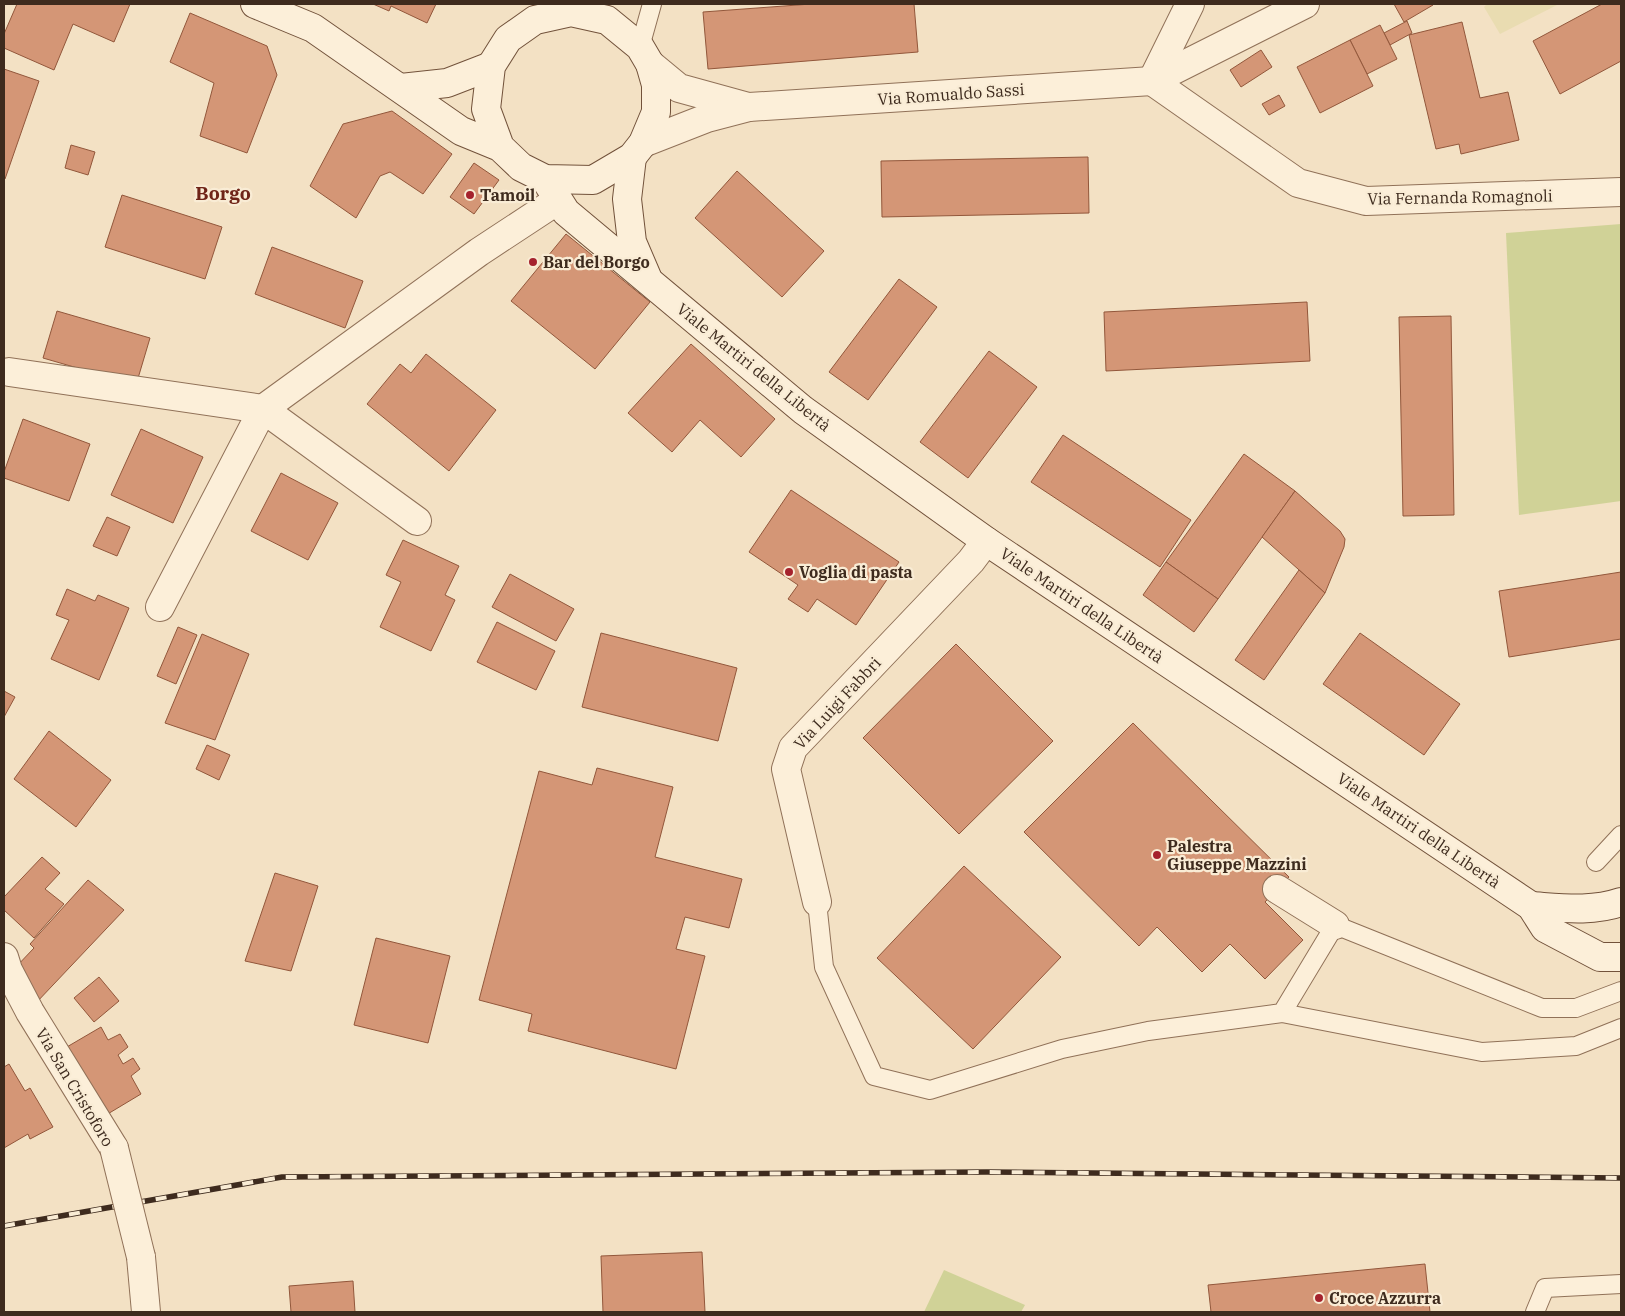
<svg xmlns="http://www.w3.org/2000/svg" width="1625" height="1316" viewBox="0 0 1625 1316" font-family="'IBM Plex Serif',serif">
<style>
.farmland{fill:#e9dcb1}
.green{fill:#d0d297}
.building{fill:#d49676;stroke:#92573b}
.lines{fill:none;stroke-linecap:round;stroke-linejoin:round}
.lane-casing{stroke:#907158;stroke-width:20}
.street-casing{stroke:#907158;stroke-width:30}
.secondary-casing{stroke:#72523b;stroke-width:30}
.lane{stroke:#fcefd9;stroke-width:18}
.street{stroke:#fcefd9;stroke-width:28}
.secondary{stroke:#fcefd9;stroke-width:28}
.rail-casing{stroke:#3e2b1e;stroke-width:5.5}
.rail{stroke:#f9ecd5;stroke-width:4;stroke-dasharray:11;stroke-linecap:butt}
.street-bridge-casing{stroke:#907158;stroke-width:30;stroke-linecap:butt}
.street-bridge{stroke:#fcefd9;stroke-width:28}
.poi-dot{fill:#a5222d;stroke:#f9ecd5;stroke-width:2}
.labels{text-anchor:middle;stroke-width:4.5;stroke-linejoin:round;paint-order:stroke}
.street-label{font-size:16px;fill:#3e2b1e;stroke:#f9ecd5}
.poi-label{font-size:16px;font-weight:bold;fill:#3e2b1e;stroke:#f9ecd5;text-anchor:start}
.quarter-label{font-size:19px;font-weight:bold;fill:#6f2418;stroke:#f9ecd5}
</style>
<rect width="100%" height="100%" fill="#f3e1c4"/>
<!-- farmland -->
<path class="farmland" d="M 1487,4 L 1559,4 L 1500,34 L 1484,7 Z"/>
<!-- green -->
<g class="green">
<path d="M 1621,224 L 1621,501 L 1519,515 L 1506,233 Z"/>
<path d="M 944,1270 L 1025,1305 L 1021,1312 L 924,1312 Z"/>
</g>
<!-- building -->
<g class="building">
<path d="M 17,4 L 130,4 L 114,42 L 73,24 L 54,70 L 4,48 L 4,34 Z"/>
<path d="M 373,4 L 436,4 L 427,23 L 391,6 L 389,11 Z"/>
<path d="M 811,4 L 914,4 L 918,52 L 708,69 L 703,12 Z"/>
<path d="M 1394,4 L 1432,4 L 1433,5 L 1404,22 Z"/>
<path d="M 1602,4 L 1621,4 L 1621,61 L 1560,94 L 1533,41 Z"/>
<path d="M 190,13 L 267,46 L 277,75 L 247,153 L 200,136 L 214,83 L 170,62 Z"/>
<path d="M 1407,21 L 1412,33 L 1390,45 L 1384,33 Z"/>
<path d="M 1462,22 L 1480,98 L 1508,92 L 1519,140 L 1461,154 L 1459,144 L 1436,149 L 1409,35 Z"/>
<path d="M 1380,25 L 1397,59 L 1367,74 L 1350,40 Z"/>
<path d="M 1350,40 L 1373,86 L 1320,113 L 1297,67 Z"/>
<path d="M 1261,50 L 1272,67 L 1241,87 L 1230,70 Z"/>
<path d="M 4,69 L 39,81 L 5,179 L 4,179 Z"/>
<path d="M 1279,95 L 1285,106 L 1269,115 L 1262,104 Z"/>
<path d="M 392,111 L 452,154 L 423,194 L 390,172 L 380,176 L 356,218 L 310,186 L 343,124 Z"/>
<path d="M 71,145 L 95,152 L 88,175 L 65,168 Z"/>
<path d="M 1088,157 L 1089,213 L 882,217 L 881,161 Z"/>
<path d="M 474,163 L 499,180 L 474,214 L 450,197 Z"/>
<path d="M 737,171 L 824,251 L 782,297 L 695,218 Z"/>
<path d="M 122,195 L 222,227 L 205,279 L 105,247 Z"/>
<path d="M 566,234 L 650,302 L 595,369 L 511,301 Z"/>
<path d="M 272,247 L 363,281 L 345,328 L 255,294 Z"/>
<path d="M 899,279 L 937,307 L 868,400 L 829,372 Z"/>
<path d="M 1307,302 L 1310,361 L 1106,371 L 1104,312 Z"/>
<path d="M 57,311 L 150,338 L 136,385 L 43,358 Z"/>
<path d="M 1451,316 L 1454,515 L 1403,516 L 1399,317 Z"/>
<path d="M 691,344 L 775,419 L 741,457 L 700,420 L 672,452 L 628,413 Z"/>
<path d="M 989,351 L 1037,387 L 968,478 L 920,442 Z"/>
<path d="M 426,354 L 496,410 L 449,471 L 367,404 L 400,364 L 411,373 Z"/>
<path d="M 23,419 L 90,444 L 69,501 L 4,478 L 4,472 Z"/>
<path d="M 141,429 L 203,457 L 173,523 L 111,495 Z"/>
<path d="M 1063,435 L 1191,520 L 1160,567 L 1031,482 Z"/>
<path d="M 1244,454 L 1295,491 L 1218,599 L 1166,562 Z"/>
<path d="M 281,473 L 338,503 L 308,560 L 251,531 Z"/>
<path d="M 791,490 L 899,562 L 856,625 L 817,599 L 808,612 L 788,599 L 798,585 L 749,552 Z"/>
<path d="M 1295,491 L 1340,531 L 1345,539 L 1344,547 L 1325,593 L 1262,537 Z"/>
<path d="M 107,517 L 130,527 L 117,556 L 93,546 Z"/>
<path d="M 403,540 L 459,566 L 445,595 L 455,600 L 431,651 L 380,627 L 401,582 L 386,575 Z"/>
<path d="M 1166,562 L 1218,599 L 1194,632 L 1143,595 Z"/>
<path d="M 1299,570 L 1325,593 L 1264,680 L 1235,660 Z"/>
<path d="M 1621,572 L 1621,639 L 1509,657 L 1499,591 Z"/>
<path d="M 510,574 L 574,609 L 556,641 L 492,607 Z"/>
<path d="M 67,589 L 95,601 L 98,595 L 129,608 L 99,680 L 51,659 L 69,620 L 56,615 Z"/>
<path d="M 497,622 L 555,651 L 536,690 L 477,662 Z"/>
<path d="M 178,627 L 197,635 L 176,684 L 157,676 Z"/>
<path d="M 601,633 L 737,668 L 718,741 L 582,707 Z"/>
<path d="M 1360,633 L 1460,704 L 1424,755 L 1323,684 Z"/>
<path d="M 202,634 L 249,654 L 215,740 L 165,723 Z"/>
<path d="M 956,644 L 1053,741 L 959,834 L 863,738 Z"/>
<path d="M 4,691 L 15,697 L 4,717 Z"/>
<path d="M 1133,723 L 1289,877 L 1265,902 L 1303,940 L 1265,979 L 1230,944 L 1202,972 L 1157,927 L 1139,946 L 1024,832 Z"/>
<path d="M 49,731 L 111,780 L 76,827 L 14,779 Z"/>
<path d="M 207,745 L 230,755 L 219,780 L 196,769 Z"/>
<path d="M 597,768 L 673,787 L 655,857 L 742,879 L 729,928 L 685,917 L 676,949 L 705,956 L 676,1069 L 528,1031 L 532,1014 L 479,1000 L 539,771 L 592,785 Z"/>
<path d="M 42,857 L 60,873 L 45,889 L 64,904 L 34,938 L 4,910 L 4,897 Z"/>
<path d="M 964,866 L 1061,957 L 973,1049 L 877,958 Z"/>
<path d="M 275,873 L 318,886 L 291,971 L 245,961 Z"/>
<path d="M 88,880 L 124,910 L 35,1004 L 14,969 L 34,948 L 30,944 Z"/>
<path d="M 376,938 L 450,956 L 428,1043 L 354,1025 Z"/>
<path d="M 99,977 L 119,1001 L 94,1022 L 74,998 Z"/>
<path d="M 101,1027 L 108,1040 L 120,1034 L 128,1047 L 118,1055 L 123,1064 L 133,1058 L 140,1069 L 131,1076 L 141,1094 L 101,1118 L 60,1051 Z"/>
<path d="M 9,1064 L 25,1091 L 30,1088 L 53,1127 L 30,1139 L 28,1134 L 4,1148 L 4,1067 Z"/>
<path d="M 702,1252 L 705,1312 L 603,1312 L 601,1256 Z"/>
<path d="M 1425,1264 L 1430,1312 L 1211,1312 L 1208,1285 Z"/>
<path d="M 353,1281 L 355,1312 L 291,1312 L 289,1286 Z"/>
</g>
<g class="lines">
<defs>
<g id="lane">
<path d="M 640,47 L 652,4"/>
<path d="M 1596,862 L 1621,835"/>
<path d="M 817,902 L 824,967 L 874,1076 L 930,1090 L 1062,1049 L 1148,1031 L 1282,1013 L 1335,925 L 1542,1008 L 1576,1008 L 1621,991"/>
<path d="M 1282,1013 L 1482,1052 L 1576,1046 L 1621,1028"/>
<path d="M 1535,1312 L 1545,1288 L 1621,1284"/>
</g>
<g id="street">
<path d="M 650,64 L 679,88 L 748,107"/>
<path d="M 1152,81 L 1298,183 L 1366,201 L 1621,192"/>
<path d="M 1152,81 L 1190,4"/>
<path d="M 643,143 L 707,118 L 749,107 L 1152,81 L 1305,4"/>
<path d="M 9,372 L 263,409 L 417,521"/>
<path d="M 160,607 L 263,409 L 479,252 L 558,200"/>
<path d="M 1277,889 L 1335,925"/>
<path d="M 817,902 L 786,769 L 793,748 L 971,561 L 986,541"/>
<path d="M 4,957 L 8,970 L 30,1012 L 114,1148"/>
<path d="M 141,1257 L 146,1312"/>
</g>
<g id="secondary">
<path d="M 255,4 L 313,28 L 461,131 L 500,147 L 521,167 L 545,179 L 593,180 L 632,157 L 643,143 L 656,112 L 656,85 L 650,64 L 640,47 L 607,20 L 571,12 L 535,20 L 508,39 L 491,66 L 486,109 L 500,147"/>
<path d="M 401,88 L 447,83 L 491,66"/>
<path d="M 632,157 L 627,199 L 632,242 L 647,277"/>
<path d="M 545,179 L 566,212 L 803,410 L 986,541 L 1531,906 L 1545,928 L 1600,957 L 1621,957"/>
<path d="M 1531,906 C 1562,908 1592,912 1621,902"/>
</g>
</defs>
<!-- lane casing -->
<use href="#lane" class="lane-casing"/>
<!-- street casing -->
<use href="#street" class="street-casing"/>
<!-- secondary casing -->
<use href="#secondary" class="secondary-casing"/>
<!-- lane -->
<use href="#lane" class="lane"/>
<!-- street -->
<use href="#street" class="street"/>
<!-- secondary -->
<use href="#secondary" class="secondary"/>
<defs>
<path id="rail" d="M 4,1226 L 282,1177 L 987,1172 L 1621,1178"/>
</defs>
<!-- rail casing -->
<use href="#rail" class="rail-casing"/>
<!-- rail -->
<use href="#rail" class="rail"/>
<defs>
<path id="street-bridge" d="M 114,1148 L 141,1257"/>
</defs>
<!-- street-bridge casing -->
<use href="#street-bridge" class="street-bridge-casing"/>
<!-- street-bridge -->
<use href="#street-bridge" class="street-bridge"/>
</g>
<!-- markers -->
<g class="poi-dot">
<circle cx="470" cy="195" r="5"/>
<circle cx="533" cy="262" r="5"/>
<circle cx="789" cy="572" r="5"/>
<circle cx="1157" cy="855" r="5"/>
<circle cx="1319" cy="1298" r="5"/>
</g>
<g class="labels">
<!-- street labels -->
<g class="street-label">
<text transform="translate(951 94) rotate(-4)" y="6">Via Romualdo Sassi</text>
<text transform="translate(1460 197) rotate(-1)" y="6">Via Fernanda Romagnoli</text>
<text transform="translate(754 367) rotate(39)" y="6">Viale Martiri della Libertà</text>
<text transform="translate(1082 605) rotate(34)" y="6">Viale Martiri della Libertà</text>
<text transform="translate(837 703) rotate(-47)" y="6">Via Luigi Fabbri</text>
<text transform="translate(1419 830) rotate(34)" y="6">Viale Martiri della Libertà</text>
<text transform="translate(75 1087) rotate(59)" y="6">Via San Cristoforo</text>
</g>
<!-- poi labels -->
<g class="poi-label">
<text x="480" y="201">Tamoil</text>
<text x="543" y="268">Bar del Borgo</text>
<text x="799" y="578">Voglia di pasta</text>
<text x="1167" y="852">Palestra<tspan x="1167" dy="18">Giuseppe Mazzini</tspan></text>
<text x="1329" y="1304">Croce Azzurra</text>
</g>
<!-- quarter labels -->
<g class="quarter-label">
<text x="223" y="200">Borgo</text>
</g>
</g>
<!-- border -->
<rect width="1625" height="1316" fill="none" stroke="#3e2b1e" stroke-width="10"/>
</svg>
